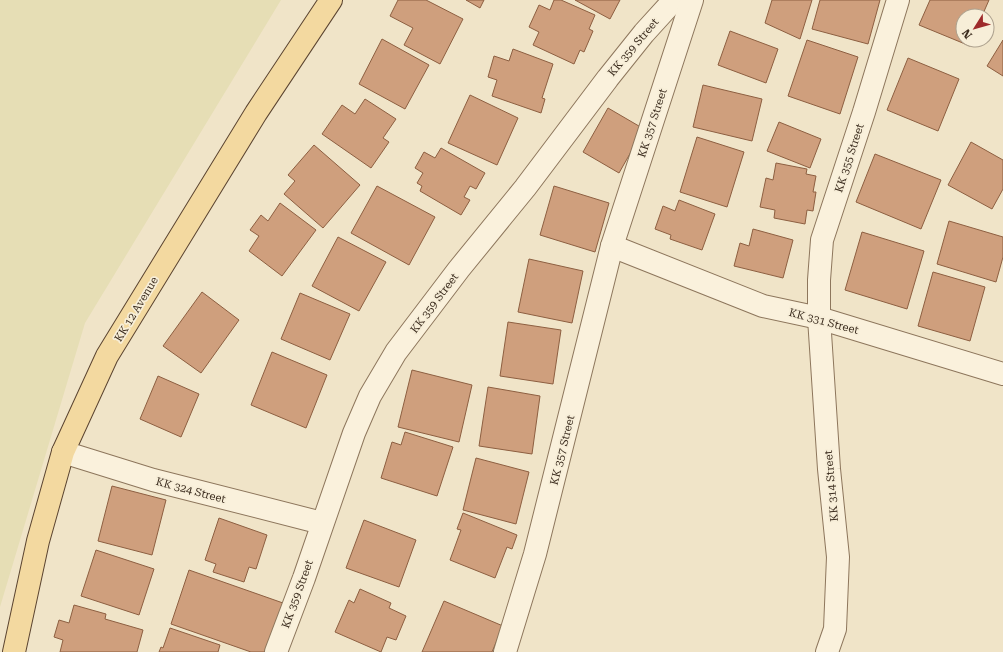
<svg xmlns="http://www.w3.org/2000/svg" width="1003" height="652" viewBox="0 0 1003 652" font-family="'Roboto Serif',serif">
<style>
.farmland{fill:#e6deb5}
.building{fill:#cf9f7d;stroke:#8d5f41}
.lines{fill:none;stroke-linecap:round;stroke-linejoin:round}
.minor-casing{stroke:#8d765c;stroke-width:24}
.major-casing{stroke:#5b4430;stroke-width:24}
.minor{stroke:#faf1dc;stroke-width:22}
.major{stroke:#f3d9a0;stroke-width:22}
.labels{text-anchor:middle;stroke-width:3.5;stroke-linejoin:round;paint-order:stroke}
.street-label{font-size:11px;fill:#3d2e20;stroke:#f7eed8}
</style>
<rect width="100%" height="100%" fill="#f0e4c8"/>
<!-- farmland -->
<path class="farmland" d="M 0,0 L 281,0 L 85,323 L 0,607 Z"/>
<!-- building -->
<g class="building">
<path d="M 398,0 L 426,0 L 463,19 L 440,64 L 404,45 L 413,28 L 390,16 Z"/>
<path d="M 466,0 L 484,0 L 480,8 Z"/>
<path d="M 554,0 L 561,0 L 595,15 L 589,29 L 593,31 L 584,52 L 580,50 L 574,64 L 533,45 L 539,32 L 529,27 L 539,5 L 550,10 Z"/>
<path d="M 575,0 L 620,0 L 610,19 Z"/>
<path d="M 772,0 L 812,0 L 800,39 L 765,23 Z"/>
<path d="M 820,0 L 880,0 L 868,44 L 812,29 Z"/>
<path d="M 930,0 L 989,0 L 982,16 L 963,16 L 963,40 L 972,40 L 970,46 L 919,25 Z"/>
<path d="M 730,31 L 778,49 L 766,83 L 718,65 Z"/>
<path d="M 382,39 L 429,65 L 405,109 L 359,84 Z"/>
<path d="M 807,40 L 858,57 L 840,114 L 788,96 Z"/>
<path d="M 1003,40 L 1003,76 L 987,66 Z"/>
<path d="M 513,49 L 553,64 L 542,98 L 545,99 L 541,113 L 492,96 L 497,80 L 488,77 L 494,56 L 509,61 Z"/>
<path d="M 908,58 L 959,79 L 938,131 L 887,110 Z"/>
<path d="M 703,85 L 762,99 L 752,141 L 693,127 Z"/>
<path d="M 470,95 L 518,118 L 497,165 L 448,143 Z"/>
<path d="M 365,99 L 396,119 L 383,138 L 389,142 L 371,168 L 322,134 L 342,105 L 355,114 Z"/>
<path d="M 608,108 L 644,129 L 619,173 L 583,152 Z"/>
<path d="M 779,122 L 821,139 L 810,168 L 767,151 Z"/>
<path d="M 697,137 L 744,152 L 727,207 L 680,192 Z"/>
<path d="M 971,142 L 1003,160 L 1003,189 L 992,209 L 948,185 Z"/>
<path d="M 314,145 L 360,185 L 323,228 L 284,194 L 295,181 L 288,175 Z"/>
<path d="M 441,148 L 485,173 L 476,189 L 470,186 L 464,197 L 470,200 L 461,215 L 420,191 L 422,186 L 417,183 L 423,173 L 415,168 L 424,152 L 435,158 Z"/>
<path d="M 875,154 L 941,180 L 921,229 L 856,202 Z"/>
<path d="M 776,163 L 807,169 L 806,174 L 816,176 L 813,192 L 816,192 L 813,211 L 807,210 L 805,224 L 774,218 L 775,210 L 760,207 L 766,178 L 773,180 Z"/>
<path d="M 377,186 L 435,217 L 409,265 L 351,233 Z"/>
<path d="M 554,186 L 609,203 L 595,252 L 540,235 Z"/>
<path d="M 679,200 L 715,214 L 702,250 L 670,239 L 671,235 L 655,229 L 663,206 L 675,211 Z"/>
<path d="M 280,203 L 316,230 L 282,276 L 249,251 L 259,236 L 250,230 L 261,215 L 268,221 Z"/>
<path d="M 949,221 L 1003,237 L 1003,257 L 996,282 L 937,264 Z"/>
<path d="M 753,229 L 793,240 L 783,278 L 734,266 L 740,243 L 749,246 Z"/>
<path d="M 862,232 L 924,251 L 907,309 L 845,290 Z"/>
<path d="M 338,237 L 386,262 L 359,311 L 312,286 Z"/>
<path d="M 529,259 L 583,271 L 572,323 L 518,312 Z"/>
<path d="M 933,272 L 985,287 L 970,341 L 918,326 Z"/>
<path d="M 202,292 L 239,320 L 201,373 L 163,346 Z"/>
<path d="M 300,293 L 350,314 L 330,360 L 281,339 Z"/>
<path d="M 508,322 L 561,330 L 553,384 L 500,376 Z"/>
<path d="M 272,352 L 327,375 L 306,428 L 251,405 Z"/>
<path d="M 412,370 L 472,385 L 459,442 L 398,427 Z"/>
<path d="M 158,376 L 199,394 L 181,437 L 140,419 Z"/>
<path d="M 488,387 L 540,396 L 532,454 L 479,446 Z"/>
<path d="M 405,432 L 453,447 L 437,496 L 381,478 L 392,442 L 401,445 Z"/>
<path d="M 476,458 L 529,472 L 516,524 L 463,510 Z"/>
<path d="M 112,486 L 166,500 L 152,555 L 98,541 Z"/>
<path d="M 463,513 L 517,535 L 512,549 L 507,547 L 495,578 L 450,560 L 461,530 L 457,529 Z"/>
<path d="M 219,518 L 267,535 L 256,569 L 249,567 L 244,582 L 213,572 L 216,564 L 205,560 Z"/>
<path d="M 364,520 L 416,540 L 399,587 L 346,568 Z"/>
<path d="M 96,550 L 154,569 L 139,615 L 81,596 Z"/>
<path d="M 189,570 L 283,603 L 266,652 L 251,652 L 171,624 Z"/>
<path d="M 360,589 L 391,603 L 389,608 L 406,616 L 396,640 L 387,637 L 381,652 L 335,632 L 349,600 L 354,603 Z"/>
<path d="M 444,601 L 503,626 L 492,652 L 422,652 Z"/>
<path d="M 74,605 L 106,614 L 105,619 L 143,630 L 137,652 L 60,652 L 63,640 L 54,637 L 59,620 L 69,623 Z"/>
<path d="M 170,628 L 220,645 L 218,652 L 159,652 L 161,647 L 163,648 Z"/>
</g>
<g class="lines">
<defs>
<g id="minor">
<path d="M 612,246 L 763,306 L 819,318 L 1003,374"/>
<path d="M 63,452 L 153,480 L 322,523"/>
<path d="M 276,652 L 304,578 L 354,433 L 370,396 L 396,352 L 459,269 L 525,188 L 608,78 L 644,33 L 674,0"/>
<path d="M 505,652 L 535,554 L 612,246 L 692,0"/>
<path d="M 827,652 L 835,629 L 838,557 L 829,469 L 819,318 L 819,280 L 822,240 L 864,112 L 898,0"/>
</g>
<path id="major" d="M 14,652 L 38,541 L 63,452 L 107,356 L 256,113 L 331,0"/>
</defs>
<!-- minor casing -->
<use href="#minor" class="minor-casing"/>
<!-- major casing -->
<use href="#major" class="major-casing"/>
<!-- minor -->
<use href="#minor" class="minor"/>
<!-- major -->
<use href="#major" class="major"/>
</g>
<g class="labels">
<!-- street labels -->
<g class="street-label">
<text transform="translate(633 47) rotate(-50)" y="4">KK 359 Street</text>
<text transform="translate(652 123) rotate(-72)" y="4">KK 357 Street</text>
<text transform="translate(849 158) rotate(-72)" y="4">KK 355 Street</text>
<text transform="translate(434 303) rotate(-53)" y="4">KK 359 Street</text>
<text transform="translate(136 309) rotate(-59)" y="4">KK 12 Avenue</text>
<text transform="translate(824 321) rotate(15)" y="4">KK 331 Street</text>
<text transform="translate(562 450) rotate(-76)" y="4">KK 357 Street</text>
<text transform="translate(831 486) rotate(-95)" y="4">KK 314 Street</text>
<text transform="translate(191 490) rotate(15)" y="4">KK 324 Street</text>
<text transform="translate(297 594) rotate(-70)" y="4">KK 359 Street</text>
</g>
</g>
<!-- north arrow -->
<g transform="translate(975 28) rotate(233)"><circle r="19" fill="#f7eed8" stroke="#ada18e"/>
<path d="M0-3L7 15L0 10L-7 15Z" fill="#9e2a2b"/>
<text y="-6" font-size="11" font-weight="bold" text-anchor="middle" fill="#3d2e20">N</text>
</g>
</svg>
